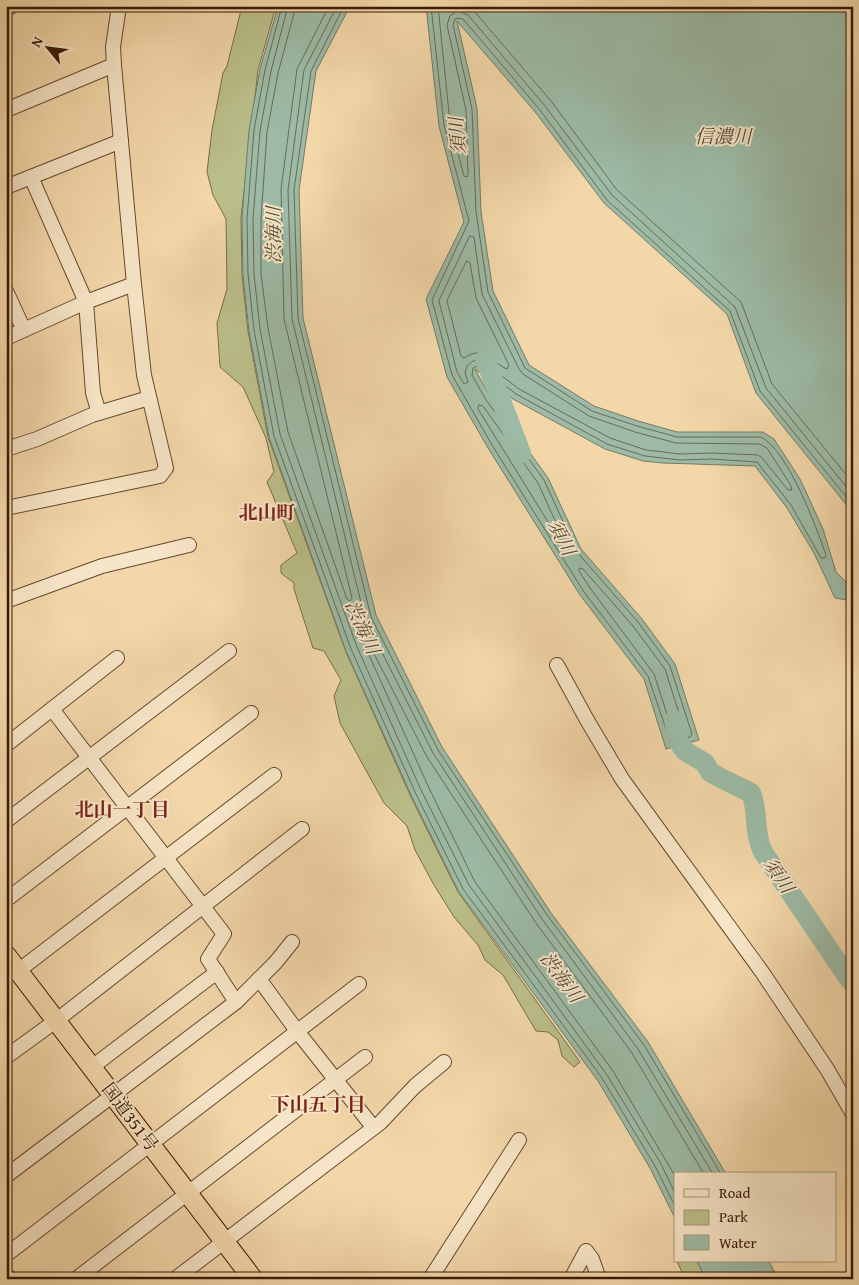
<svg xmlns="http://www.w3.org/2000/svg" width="859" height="1285" viewBox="0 0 859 1285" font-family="'Gentium Book Plus','Noto Serif JP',serif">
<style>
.green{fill:#babe89;stroke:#796c47}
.water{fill:#9cbaa5;stroke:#747a65}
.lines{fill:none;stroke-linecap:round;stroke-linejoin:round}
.shore{stroke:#6a6a55;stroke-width:1}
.river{stroke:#9cbaa5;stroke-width:20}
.minor-casing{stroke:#67482e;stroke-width:16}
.highway-casing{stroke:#381905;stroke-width:21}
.minor{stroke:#f7e5c7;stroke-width:14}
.highway{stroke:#f3d7a9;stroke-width:19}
.labels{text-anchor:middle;stroke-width:4;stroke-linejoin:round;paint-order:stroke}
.street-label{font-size:18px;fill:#381905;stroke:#f7e5c7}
.water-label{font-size:19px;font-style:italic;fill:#564935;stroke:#f7e5c7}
.neighbourhood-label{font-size:19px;font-weight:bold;fill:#7a1f14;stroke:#f7e5c7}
</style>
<rect width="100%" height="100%" fill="#f3d7a9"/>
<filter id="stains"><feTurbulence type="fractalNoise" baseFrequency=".004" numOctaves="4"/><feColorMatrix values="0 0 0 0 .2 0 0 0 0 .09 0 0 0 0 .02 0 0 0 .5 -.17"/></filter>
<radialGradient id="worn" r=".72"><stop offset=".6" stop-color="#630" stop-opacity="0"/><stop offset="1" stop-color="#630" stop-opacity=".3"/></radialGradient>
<!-- green -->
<g class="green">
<path d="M 242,6 L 276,6 L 258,70 L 241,218 L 242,275 L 248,331 L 268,437 L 346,652 L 411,797 L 458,892 L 580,1062 L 574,1067 L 562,1056 L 558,1040 L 548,1032 L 536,1031 L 503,975 L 485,960 L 478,945 L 454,917 L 434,885 L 415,850 L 407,826 L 384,803 L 340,723 L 334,696 L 341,680 L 324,651 L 313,648 L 294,589 L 294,583 L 281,573 L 281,565 L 297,553 L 267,482 L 274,472 L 266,438 L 243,387 L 220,367 L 217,323 L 227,289 L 226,219 L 213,195 L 207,172 L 212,130 L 223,73 L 227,66 Z"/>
<path d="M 677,1261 L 697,1261 L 706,1279 L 685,1279 Z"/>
</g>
<!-- water -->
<g class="water">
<path d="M 278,6 L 350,6 L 316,71 L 299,190 L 303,318 L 376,615 L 442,747 L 551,913 L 648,1042 L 726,1174 L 675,1174 L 675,1218 L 650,1168 L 598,1081 L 459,892 L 412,797 L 346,651 L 269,437 L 249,331 L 243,275 L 242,218 L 249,130 L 260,69 Z"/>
<path d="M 426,6 L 853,6 L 853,513 L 756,393 L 727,314 L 604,203 L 536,113 L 457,21 L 477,108 L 481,212 L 493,291 L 529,365 L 594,406 L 638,421 L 677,432 L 763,432 L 774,439 L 800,479 L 823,529 L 836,572 L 849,585 L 853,587 L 853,601 L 835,598 L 814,553 L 787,508 L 755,466 L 663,463 L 643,461 L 605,449 L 513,399 L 475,369 L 490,397 L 548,478 L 581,549 L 642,619 L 675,664 L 699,740 L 666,749 L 644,679 L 580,595 L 488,448 L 447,377 L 426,299 L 464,222 L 439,126 Z"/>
<path d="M 697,1261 L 769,1261 L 778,1279 L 706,1279 Z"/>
</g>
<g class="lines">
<!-- shore -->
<g class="shore">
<path d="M 282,6 L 265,70 L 254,130 L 247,219 L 248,274 L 254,330 L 274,436 L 351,649 L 416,794 L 463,889 L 602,1078 L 655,1166 L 675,1206"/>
<path d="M 288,6 L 271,71 L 260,131 L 253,219 L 254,274 L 260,329 L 280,434 L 357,647 L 422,792 L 469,885 L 607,1075 L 660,1162 L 675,1193"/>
<path d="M 296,6 L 278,73 L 267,132 L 261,219 L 261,274 L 268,328 L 288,432 L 347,599 L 350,601 L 352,598 L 284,319 L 281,189 L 297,69 L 329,6"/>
<path d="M 337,6 L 304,70 L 288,190 L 292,319 L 365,619 L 433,753 L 542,919 L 638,1049 L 713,1174"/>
<path d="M 344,6 L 311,71 L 294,190 L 298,318 L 371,617 L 438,750 L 547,915 L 644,1045 L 721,1174"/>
<path d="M 431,6 L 444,125 L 469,221 L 432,300 L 452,375 L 492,445 L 584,592 L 648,676 L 670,741 L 690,737 L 692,734 L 670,666 L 638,622 L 577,552 L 544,480 L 486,400 L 472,375 L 473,368 L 477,366 L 481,367 L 516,394 L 607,444 L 645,456 L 663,458 L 679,460 L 712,459 L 757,462 L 791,505 L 821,558 L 825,558 L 826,555 C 816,526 788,451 761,437 L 677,437 L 637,426 L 592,411 L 525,368 L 488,292 L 476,212 L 472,109 L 453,25 L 455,19 L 460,18 L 464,20 L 540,110 L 607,200 L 730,311 L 760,391 L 853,505"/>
<path d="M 438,6 L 450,123 L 464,176 L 467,177 L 468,175 L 466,110 L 447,25 L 450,16 L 458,11 L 468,15 L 545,106 L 612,195 L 735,307 L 766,388 L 853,495"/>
<path d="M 468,6 L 474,11 L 551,101 L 617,190 L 741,302 L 772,384 L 853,483"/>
<path d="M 470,236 L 474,237 L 482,294 L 519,369 L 523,374 L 589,416 L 635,432 L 676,443 L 760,444 L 767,448 L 790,484 L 792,490 L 788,490 L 763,459 L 758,455 L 712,453 L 679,454 L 664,452 L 646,450 L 610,438 L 519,389 L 481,360 L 473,361 L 467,366 L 465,373 L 468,382 L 464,384 L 457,372 L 439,301 Z"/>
<path d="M 467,261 L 470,263 L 476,298 L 509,365 L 507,369 C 490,362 486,344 464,358 L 461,356 L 447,301 Z"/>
<path d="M 479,405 L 483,406 L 538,483 L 562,536 L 561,539 L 558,538 L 478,409 Z"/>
<path d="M 580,568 L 583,569 L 633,626 L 665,669 L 684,729 L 683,732 L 675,734 L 673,733 L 654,674 L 590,588 L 579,571 Z"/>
<path d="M 675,1176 L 613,1071 L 475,882 L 429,788 L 364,644 L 365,641 L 368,642 L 427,757 L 536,923 L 632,1053 L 704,1174"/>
</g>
<!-- river -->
<g class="river">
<path d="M 485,359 L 521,453"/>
<path d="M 674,720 L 678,741 L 685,751 L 705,763 L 710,772 L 719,777 L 751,793 C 759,812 753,832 763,852 L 849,979 L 853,983"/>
</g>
<defs>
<g id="minor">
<path d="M 6,9 L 12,6"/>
<path d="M 6,110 L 114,65"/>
<path d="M 31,177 L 86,302 L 93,393 L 99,413"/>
<path d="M 6,187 L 121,141"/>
<path d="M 6,291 L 24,330"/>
<path d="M 6,338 L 86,302 L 134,284"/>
<path d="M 6,449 L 37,439 L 92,415 L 149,398"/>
<path d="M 6,508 L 160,476 L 166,468 L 144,375 L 134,284 L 114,65 L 113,47 L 119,6"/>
<path d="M 6,601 L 102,566 L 189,545"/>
<path d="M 557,665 L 587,720 L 622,779 L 762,972 L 827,1069 L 853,1114"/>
<path d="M 52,709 L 224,934 L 208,959 L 236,1002"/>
<path d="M 6,745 L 117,658"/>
<path d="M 6,821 L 229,651"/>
<path d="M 6,900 L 251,713"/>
<path d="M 18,971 L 274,775"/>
<path d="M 259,979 L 297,1031 L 373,1127"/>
<path d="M 6,1057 L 57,1020 L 302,829"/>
<path d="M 92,1067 L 217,972"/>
<path d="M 6,1176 L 236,1002 L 276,962 L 292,942"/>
<path d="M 6,1255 L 359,984"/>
<path d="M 6,1274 L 10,1279"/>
<path d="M 76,1279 L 365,1057"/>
<path d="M 175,1279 L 380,1123 L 415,1086 L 444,1062"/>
<path d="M 430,1279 L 519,1140"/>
<path d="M 571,1279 L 586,1251 L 592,1259 L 599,1279"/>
</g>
<path id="highway" d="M 6,955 L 253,1279"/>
</defs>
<!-- minor casing -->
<use href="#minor" class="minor-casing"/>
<!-- highway casing -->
<use href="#highway" class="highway-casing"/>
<!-- minor -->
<use href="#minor" class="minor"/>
<!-- highway -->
<use href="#highway" class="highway"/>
</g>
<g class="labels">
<!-- street labels -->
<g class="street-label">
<text transform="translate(130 1117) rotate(53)" y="6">国道351号</text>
</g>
<!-- water labels -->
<g class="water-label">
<text transform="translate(457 136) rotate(-95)" y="7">須川</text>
<text x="723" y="143">信濃川</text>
<text transform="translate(273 235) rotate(-90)" y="7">渋海川</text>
<text transform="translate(562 537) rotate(63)" y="7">須川</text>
<text transform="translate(363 627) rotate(66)" y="7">渋海川</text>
<text transform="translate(779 875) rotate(56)" y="7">須川</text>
<text transform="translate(562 977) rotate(54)" y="7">渋海川</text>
</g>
<!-- neighbourhood labels -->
<g class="neighbourhood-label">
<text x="267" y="519">北山町</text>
<text x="122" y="816">北山一丁目</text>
<text x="318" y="1111">下山五丁目</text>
</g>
</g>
<!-- margin -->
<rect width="859" height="1285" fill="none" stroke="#f3d7a9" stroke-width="25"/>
<rect x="8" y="8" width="844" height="1270" fill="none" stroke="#381905" stroke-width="2.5"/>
<rect x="12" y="12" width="834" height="1260" fill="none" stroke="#381905"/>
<!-- legend -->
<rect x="674" y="1172" width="162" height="90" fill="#f7e5c7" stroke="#ab9379"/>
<rect x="684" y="1189" width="25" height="8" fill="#f7e5c7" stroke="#ab9379"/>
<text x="719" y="1198" font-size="15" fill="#381905">Road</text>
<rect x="684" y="1210" width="25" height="15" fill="#babe89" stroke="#ab9379"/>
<text x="719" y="1222" font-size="15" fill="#381905">Park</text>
<rect x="684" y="1235" width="25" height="15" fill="#9cbaa5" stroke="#ab9379"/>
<text x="719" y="1248" font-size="15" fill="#381905">Water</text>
<!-- north arrow -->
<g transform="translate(48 48) rotate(299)" stroke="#f7e5c7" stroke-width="4" paint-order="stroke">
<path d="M0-4L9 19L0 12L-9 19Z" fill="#381905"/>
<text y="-8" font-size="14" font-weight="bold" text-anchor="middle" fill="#381905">N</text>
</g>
<rect width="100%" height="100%" filter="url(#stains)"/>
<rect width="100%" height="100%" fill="url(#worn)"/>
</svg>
